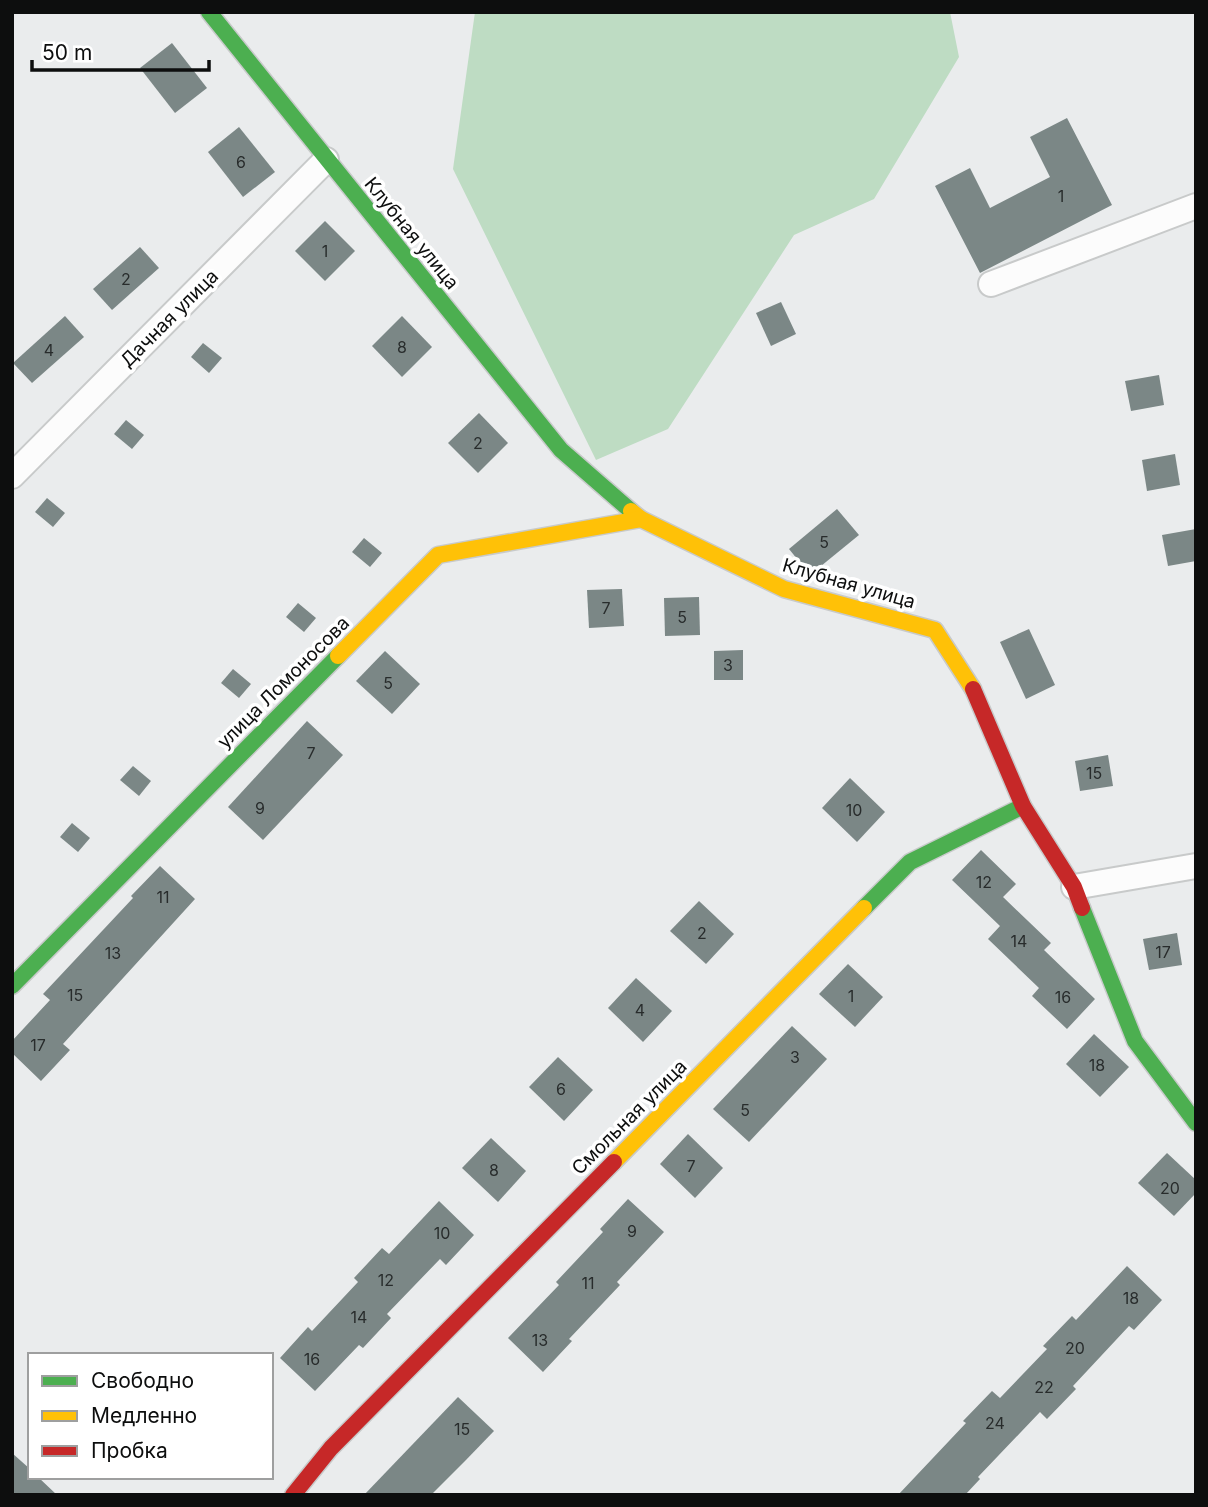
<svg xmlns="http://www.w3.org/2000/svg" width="1208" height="1507" viewBox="0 0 1208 1507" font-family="Inter,sans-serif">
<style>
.green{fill:#bedcc3}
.building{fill:#7b8786}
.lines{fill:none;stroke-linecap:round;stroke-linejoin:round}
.street-casing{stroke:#c8caca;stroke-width:28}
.fast-casing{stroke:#c8caca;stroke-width:19}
.slow-casing{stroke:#c8caca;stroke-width:19}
.jam-casing{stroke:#c8caca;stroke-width:19}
.street{stroke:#fcfcfc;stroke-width:24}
.fast{stroke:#4caf50;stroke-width:16}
.slow{stroke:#ffc107;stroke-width:16}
.jam{stroke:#c62828;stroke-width:16}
.labels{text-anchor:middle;stroke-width:7;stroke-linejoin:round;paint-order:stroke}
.number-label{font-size:16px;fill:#282c2c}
.street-label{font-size:19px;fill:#0d0e0e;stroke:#fff}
</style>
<rect width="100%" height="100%" fill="#eaeced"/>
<!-- green -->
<path class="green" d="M 475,12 L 950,12 L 959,57 L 874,199 L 794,235 L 668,429 L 596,460 L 453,169 Z"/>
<!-- building -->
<g class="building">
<path d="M 172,43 L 207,88 L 175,113 L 140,68 Z"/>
<path d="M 1067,118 L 1112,205 L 980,273 L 935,186 L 970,168 L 990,208 L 1050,177 L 1030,137 Z"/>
<path d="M 239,127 L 275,172 L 243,197 L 208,152 Z"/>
<path d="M 325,221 L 355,251 L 325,281 L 295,251 Z"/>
<path d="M 140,247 L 159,268 L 112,310 L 93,289 Z"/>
<path d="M 781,302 L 796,334 L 771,346 L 756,313 Z"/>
<path d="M 65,316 L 84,337 L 32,383 L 13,363 Z"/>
<path d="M 402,316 L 432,347 L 402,377 L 372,346 Z"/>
<path d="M 203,343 L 222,358 L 209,373 L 191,357 Z"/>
<path d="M 1159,375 L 1164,405 L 1131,411 L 1125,381 Z"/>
<path d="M 479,413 L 508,443 L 478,473 L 448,443 Z"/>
<path d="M 126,420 L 144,435 L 132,449 L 114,434 Z"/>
<path d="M 1175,454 L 1180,485 L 1147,491 L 1142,460 Z"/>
<path d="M 47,498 L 65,513 L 53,527 L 35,512 Z"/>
<path d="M 837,509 L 859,535 L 810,575 L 789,549 Z"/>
<path d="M 1196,529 L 1196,561 L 1168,566 L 1162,535 Z"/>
<path d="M 364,538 L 382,553 L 370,567 L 352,552 Z"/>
<path d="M 622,589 L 624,626 L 589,628 L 587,590 Z"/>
<path d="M 699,597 L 700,635 L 665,636 L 664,598 Z"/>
<path d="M 298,603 L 316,618 L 304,632 L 286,617 Z"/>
<path d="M 1029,629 L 1055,685 L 1026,699 L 1000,642 Z"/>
<path d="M 743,650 L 743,680 L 714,680 L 714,651 Z"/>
<path d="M 385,651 L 420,684 L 392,714 L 356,681 Z"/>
<path d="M 233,669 L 251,684 L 239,698 L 221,683 Z"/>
<path d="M 307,721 L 343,755 L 263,840 L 228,807 Z"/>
<path d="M 1108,755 L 1113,786 L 1080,791 L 1075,761 Z"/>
<path d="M 133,766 L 151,781 L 139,796 L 120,780 Z"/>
<path d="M 850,778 L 885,812 L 857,842 L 822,808 Z"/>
<path d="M 72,823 L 90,838 L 78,852 L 60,837 Z"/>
<path d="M 981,850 L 1016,884 L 1003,897 L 1051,943 L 1044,950 L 1095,999 L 1067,1029 L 1032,996 L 1039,988 L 988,939 L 1000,926 L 952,880 Z"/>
<path d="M 160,866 L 195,899 L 63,1044 L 70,1050 L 41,1081 L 12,1053 L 12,1041 L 50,1000 L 43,994 L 133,898 L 131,896 Z"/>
<path d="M 699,901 L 734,934 L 706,964 L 670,931 Z"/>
<path d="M 1177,933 L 1182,965 L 1149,970 L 1143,939 Z"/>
<path d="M 848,964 L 883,997 L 855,1027 L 819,994 Z"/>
<path d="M 636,978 L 672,1011 L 643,1042 L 608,1008 Z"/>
<path d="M 792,1026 L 827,1059 L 749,1142 L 713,1109 Z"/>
<path d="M 1094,1034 L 1129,1067 L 1100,1097 L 1066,1064 Z"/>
<path d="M 558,1057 L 593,1090 L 564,1121 L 529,1087 Z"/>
<path d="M 688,1134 L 723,1168 L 695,1198 L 660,1164 Z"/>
<path d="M 491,1138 L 526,1171 L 498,1202 L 462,1168 Z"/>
<path d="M 1167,1153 L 1196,1180 L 1196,1193 L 1174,1216 L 1138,1183 Z"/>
<path d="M 628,1199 L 664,1232 L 617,1282 L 620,1285 L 569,1339 L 572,1341 L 543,1372 L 508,1338 L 559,1285 L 556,1282 L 603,1232 L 600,1229 Z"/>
<path d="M 439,1201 L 474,1235 L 446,1265 L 440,1259 L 387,1314 L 391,1318 L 363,1348 L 359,1345 L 315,1391 L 280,1358 L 308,1327 L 312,1331 L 358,1282 L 354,1278 L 382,1248 L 389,1254 Z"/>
<path d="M 1127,1266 L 1162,1300 L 1134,1330 L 1129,1326 L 1073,1386 L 1076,1389 L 1047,1419 L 1040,1412 L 978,1477 L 980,1479 L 965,1495 L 898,1495 L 966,1423 L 963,1421 L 992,1391 L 1000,1398 L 1047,1349 L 1043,1346 L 1072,1316 L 1076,1320 Z"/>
<path d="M 458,1397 L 494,1431 L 465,1461 L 431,1495 L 364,1495 Z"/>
<path d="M 12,1453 L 30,1469 L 30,1477 L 38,1477 L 57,1495 L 12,1495 Z"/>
</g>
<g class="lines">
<defs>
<g id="street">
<path d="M 991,284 L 1196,206"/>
<path d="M 12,476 L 326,160"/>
<path d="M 1074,887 L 1196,866"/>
</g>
<g id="fast">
<path d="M 209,12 L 561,450 L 631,511"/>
<path d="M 864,908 L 910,862 L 1023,806"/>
<path d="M 1082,908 L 1135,1041 L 1196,1123"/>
<path d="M 12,986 L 338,656"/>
</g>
<g id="slow">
<path d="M 631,511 L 641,519 L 784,589 L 935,630 L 973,689"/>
<path d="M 338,656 L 438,555 L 641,519"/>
<path d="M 614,1162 L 864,908"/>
</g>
<g id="jam">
<path d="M 973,689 L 1023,806 L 1074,887 L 1082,908"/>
<path d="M 293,1495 L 331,1448 L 614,1162"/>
</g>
</defs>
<!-- street casing -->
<use href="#street" class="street-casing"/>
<!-- fast casing -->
<use href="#fast" class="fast-casing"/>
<!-- slow casing -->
<use href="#slow" class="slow-casing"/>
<!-- jam casing -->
<use href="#jam" class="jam-casing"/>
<!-- street -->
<use href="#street" class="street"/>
<!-- fast -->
<use href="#fast" class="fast"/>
<!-- slow -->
<use href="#slow" class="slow"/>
<!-- jam -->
<use href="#jam" class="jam"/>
</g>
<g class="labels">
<!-- number labels -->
<g class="number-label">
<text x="241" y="168">6</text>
<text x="1061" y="202">1</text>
<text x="325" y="257">1</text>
<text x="126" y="285">2</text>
<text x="402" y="353">8</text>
<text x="49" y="356">4</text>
<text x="478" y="449">2</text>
<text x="824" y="548">5</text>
<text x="606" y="614">7</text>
<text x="682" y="623">5</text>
<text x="728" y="671">3</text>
<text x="388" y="689">5</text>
<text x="311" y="759">7</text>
<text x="1094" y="779">15</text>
<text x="260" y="814">9</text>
<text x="854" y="816">10</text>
<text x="984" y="888">12</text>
<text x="163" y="903">11</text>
<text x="702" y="939">2</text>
<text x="1019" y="947">14</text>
<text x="1163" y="958">17</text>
<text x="113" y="959">13</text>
<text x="75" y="1001">15</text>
<text x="851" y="1002">1</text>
<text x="1063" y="1003">16</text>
<text x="640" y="1016">4</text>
<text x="38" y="1051">17</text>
<text x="795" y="1063">3</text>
<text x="1097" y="1071">18</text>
<text x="561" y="1095">6</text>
<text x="745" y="1116">5</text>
<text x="691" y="1172">7</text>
<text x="494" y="1176">8</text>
<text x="1170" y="1194">20</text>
<text x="632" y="1237">9</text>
<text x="442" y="1239">10</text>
<text x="386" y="1286">12</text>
<text x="588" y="1289">11</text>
<text x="1131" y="1304">18</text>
<text x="359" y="1323">14</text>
<text x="540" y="1346">13</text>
<text x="1075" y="1354">20</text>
<text x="312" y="1365">16</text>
<text x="1044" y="1393">22</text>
<text x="995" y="1429">24</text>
<text x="462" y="1435">15</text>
</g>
<!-- street labels -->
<g class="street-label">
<text transform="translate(412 233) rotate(51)" y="7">Клубная улица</text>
<text transform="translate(169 318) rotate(-45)" y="7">Дачная улица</text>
<text transform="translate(849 583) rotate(16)" y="7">Клубная улица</text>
<text transform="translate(283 682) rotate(-45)" y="7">улица Ломоносова</text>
<text transform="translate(629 1117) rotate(-45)" y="7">Смольная улица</text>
</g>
</g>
<!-- border -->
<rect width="1208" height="1507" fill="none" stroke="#0d0e0e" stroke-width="28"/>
<!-- legend -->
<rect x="28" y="1353" width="245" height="126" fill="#ffffff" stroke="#9e9f9f" stroke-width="2"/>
<rect x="42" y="1376" width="35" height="10" fill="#4caf50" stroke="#9e9f9f" stroke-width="2"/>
<text x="91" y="1388" font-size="21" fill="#0d0e0e">Свободно</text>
<rect x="42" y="1411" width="35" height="10" fill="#ffc107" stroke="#9e9f9f" stroke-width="2"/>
<text x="91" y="1423" font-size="21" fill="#0d0e0e">Медленно</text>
<rect x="42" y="1446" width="35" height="10" fill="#c62828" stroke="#9e9f9f" stroke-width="2"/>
<text x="91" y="1458" font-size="21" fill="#0d0e0e">Пробка</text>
<!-- scale -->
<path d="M32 60v10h177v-10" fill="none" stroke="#0d0e0e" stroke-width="3.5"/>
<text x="42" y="60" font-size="21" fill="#0d0e0e" stroke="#ffffff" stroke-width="5" paint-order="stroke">50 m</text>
</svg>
